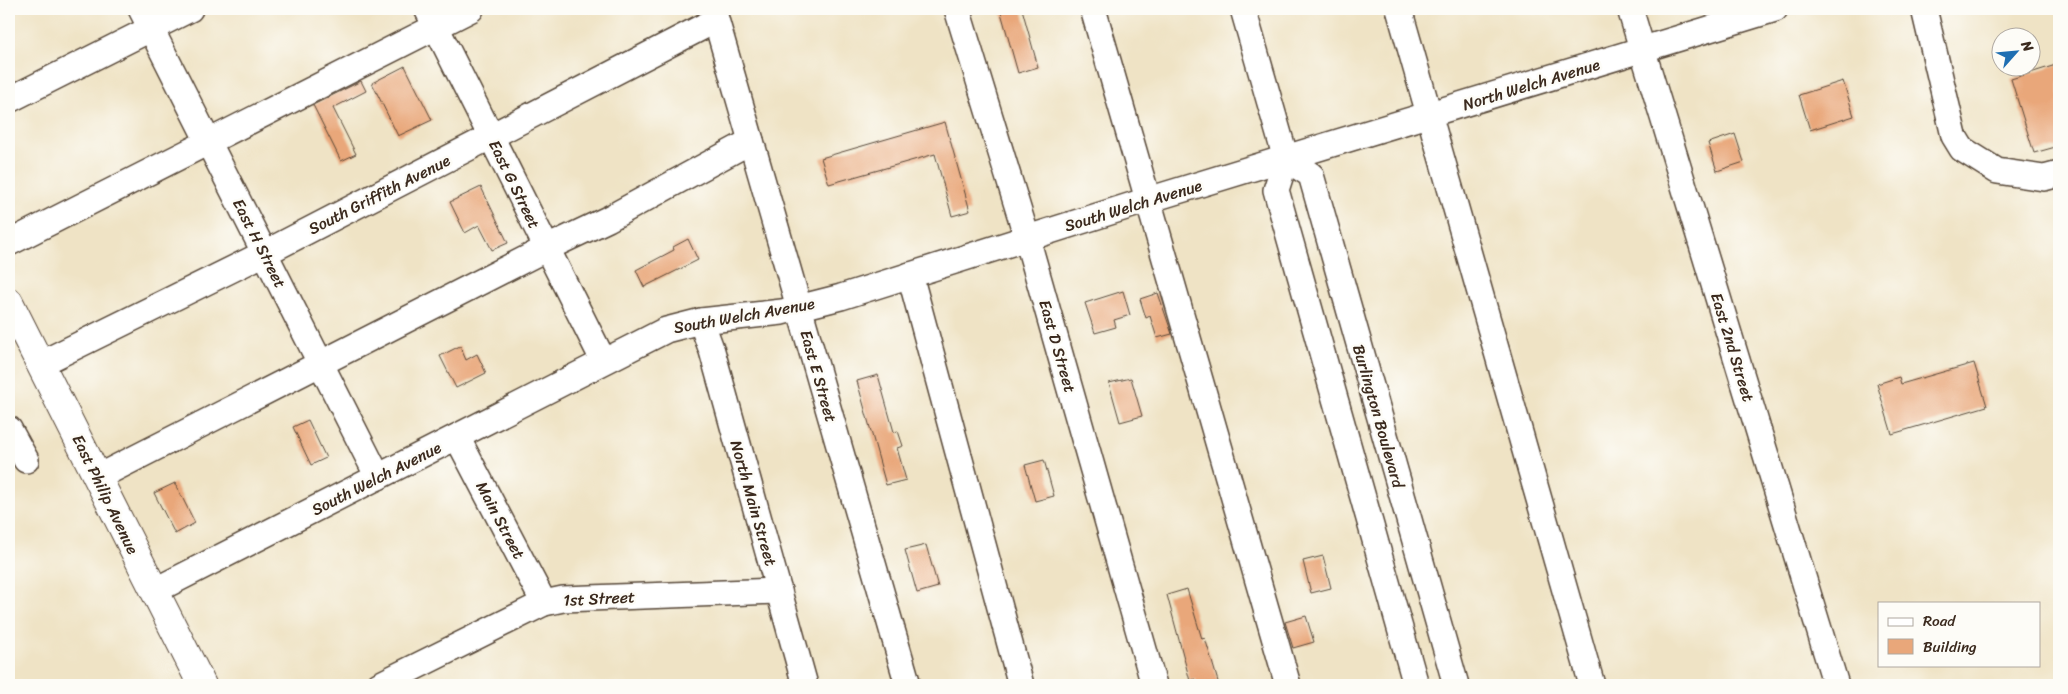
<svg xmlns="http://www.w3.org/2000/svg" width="2068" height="694" viewBox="0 0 2068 694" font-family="Sriracha,sans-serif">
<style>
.building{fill:#e9a77a}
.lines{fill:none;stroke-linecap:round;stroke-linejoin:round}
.minor-casing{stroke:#564637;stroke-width:28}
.major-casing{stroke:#564637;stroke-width:30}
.minor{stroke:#fff;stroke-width:25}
.major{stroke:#fff;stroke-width:28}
.labels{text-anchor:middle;stroke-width:5;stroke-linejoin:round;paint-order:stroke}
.street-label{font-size:16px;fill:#3b2a1e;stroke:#fdfcf7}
</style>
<rect width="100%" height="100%" fill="#fdfcf7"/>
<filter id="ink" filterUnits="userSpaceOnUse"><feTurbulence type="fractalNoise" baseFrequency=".02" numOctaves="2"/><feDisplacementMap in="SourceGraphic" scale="10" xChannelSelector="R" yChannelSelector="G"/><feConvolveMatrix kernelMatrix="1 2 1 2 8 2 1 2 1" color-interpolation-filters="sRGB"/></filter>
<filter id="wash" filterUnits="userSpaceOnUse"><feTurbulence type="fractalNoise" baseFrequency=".0096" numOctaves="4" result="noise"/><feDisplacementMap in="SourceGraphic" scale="20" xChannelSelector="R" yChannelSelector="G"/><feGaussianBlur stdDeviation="1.12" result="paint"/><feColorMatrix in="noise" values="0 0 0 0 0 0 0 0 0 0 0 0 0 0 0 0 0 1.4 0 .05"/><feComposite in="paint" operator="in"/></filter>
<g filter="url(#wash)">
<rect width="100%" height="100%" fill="#efe3c5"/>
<g id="blocks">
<!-- building -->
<g class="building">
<path d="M 1000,9 L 1022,9 L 1038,67 L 1018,73 Z"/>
<path d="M 2059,64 L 2059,146 L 2034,153 L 2011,79 Z"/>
<path d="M 405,66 L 432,120 L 398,136 L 372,83 Z"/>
<path d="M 361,81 L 366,91 L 333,108 L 356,154 L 341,161 L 313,105 Z"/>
<path d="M 1843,81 L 1854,116 L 1810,130 L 1799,95 Z"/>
<path d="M 945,122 L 970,211 L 952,216 L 935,154 L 829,184 L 821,158 Z"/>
<path d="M 1735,134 L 1744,162 L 1717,171 L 1708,143 Z"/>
<path d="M 481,187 L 508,243 L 492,250 L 479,225 L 465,233 L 450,202 Z"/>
<path d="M 688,239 L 698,260 L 644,287 L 636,270 L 674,250 L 673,247 Z"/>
<path d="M 1123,291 L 1130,315 L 1114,320 L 1116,327 L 1095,333 L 1085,303 Z"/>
<path d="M 1158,293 L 1172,334 L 1157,338 L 1150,316 L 1146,318 L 1140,299 Z"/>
<path d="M 460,346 L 466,360 L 477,354 L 486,373 L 456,388 L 440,356 Z"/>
<path d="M 1974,363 L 1987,406 L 1892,434 L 1877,384 L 1899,377 L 1901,384 Z"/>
<path d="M 878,375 L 894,432 L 898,431 L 903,446 L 897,448 L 906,480 L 886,485 L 857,381 Z"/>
<path d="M 1131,378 L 1142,416 L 1120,422 L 1109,383 Z"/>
<path d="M 308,420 L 326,458 L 311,465 L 293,427 Z"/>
<path d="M 1044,460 L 1054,496 L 1035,501 L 1025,465 Z"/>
<path d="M 175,483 L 195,523 L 175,534 L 154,493 Z"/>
<path d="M 926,545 L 938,587 L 917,593 L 905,550 Z"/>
<path d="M 1323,556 L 1331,588 L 1311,593 L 1303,561 Z"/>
<path d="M 1187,589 L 1202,639 L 1205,638 L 1219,685 L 1197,685 L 1195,679 L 1190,681 L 1167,595 Z"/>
<path d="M 1306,616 L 1314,642 L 1293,648 L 1285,622 Z"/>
</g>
</g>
</g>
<g filter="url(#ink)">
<use href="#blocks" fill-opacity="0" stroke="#564637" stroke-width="1"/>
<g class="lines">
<defs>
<g id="minor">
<path d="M 141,9 L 378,477"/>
<path d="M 427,9 L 603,360"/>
<path d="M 713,9 L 908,685"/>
<path d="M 957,9 L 1027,238 L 1154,685"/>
<path d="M 1093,9 L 1288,685"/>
<path d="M 1243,9 L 1286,159 L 1276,190 L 1416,685"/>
<path d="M 1399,9 L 1592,685"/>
<path d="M 1630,9 L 1836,685"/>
<path d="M 1924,9 L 1954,136 L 1962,149 L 1997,171 L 2044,178 L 2059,174"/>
<path d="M 9,100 L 190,9"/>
<path d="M 1286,159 L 1311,175 L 1456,685"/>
<path d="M 9,243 L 471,9"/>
<path d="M 910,275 L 1021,685"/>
<path d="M 701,321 L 712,351 L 805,685"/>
<path d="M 40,364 L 265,253 L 716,20"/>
<path d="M 9,429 L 26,460"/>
<path d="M 457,437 L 544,603"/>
<path d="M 98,477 L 547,248 L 608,219 L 751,141"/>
<path d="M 154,591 L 666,330 L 701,321 L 782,312 L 841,297 L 1148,200 L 1775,9"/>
<path d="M 379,685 L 544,603 L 563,599 L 779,591"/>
</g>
<path id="major" d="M 9,302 L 202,685"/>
</defs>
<!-- minor casing -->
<use href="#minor" class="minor-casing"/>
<!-- major casing -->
<use href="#major" class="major-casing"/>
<!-- minor -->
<use href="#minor" class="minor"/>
<!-- major -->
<use href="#major" class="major"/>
</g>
</g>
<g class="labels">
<!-- street labels -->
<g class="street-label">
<text transform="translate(1531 84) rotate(-17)" y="6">North Welch Avenue</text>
<text transform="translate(515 184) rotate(64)" y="6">East G Street</text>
<text transform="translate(379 194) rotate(-27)" y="6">South Griffith Avenue</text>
<text transform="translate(1133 205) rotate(-17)" y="6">South Welch Avenue</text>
<text transform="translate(260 243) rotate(63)" y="6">East H Street</text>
<text transform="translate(744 315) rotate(-10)" y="6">South Welch Avenue</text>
<text transform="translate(1058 346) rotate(74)" y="6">East D Street</text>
<text transform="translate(1733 347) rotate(73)" y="6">East 2nd Street</text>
<text transform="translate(819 376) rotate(74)" y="6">East E Street</text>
<text transform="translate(1379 416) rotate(74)" y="6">Burlington Boulevard</text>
<text transform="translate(376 478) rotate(-27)" y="6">South Welch Avenue</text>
<text transform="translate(106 494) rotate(64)" y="6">East Philip Avenue</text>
<text transform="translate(754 503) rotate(74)" y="6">North Main Street</text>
<text transform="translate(501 520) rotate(62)" y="6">Main Street</text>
<text transform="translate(599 598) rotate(-3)" y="6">1st Street</text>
</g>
</g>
<!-- margin -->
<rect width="2068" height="694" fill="none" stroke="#fdfcf7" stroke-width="30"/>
<!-- legend -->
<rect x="1878" y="602" width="162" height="65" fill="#fdfcf7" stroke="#afa8a0"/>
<rect x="1888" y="618" width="25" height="8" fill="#ffffff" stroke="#afa8a0"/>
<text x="1923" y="626" font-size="15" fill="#3b2a1e">Road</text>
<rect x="1888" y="639" width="25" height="15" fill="#e9a77a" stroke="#afa8a0"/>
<text x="1923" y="652" font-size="15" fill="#3b2a1e">Building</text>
<!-- north arrow -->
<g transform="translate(2016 52) rotate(63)"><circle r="24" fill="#fdfcf7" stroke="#afa8a0"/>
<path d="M0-4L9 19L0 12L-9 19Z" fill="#1f6fb2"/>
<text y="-8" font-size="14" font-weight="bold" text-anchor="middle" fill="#3b2a1e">N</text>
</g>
</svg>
